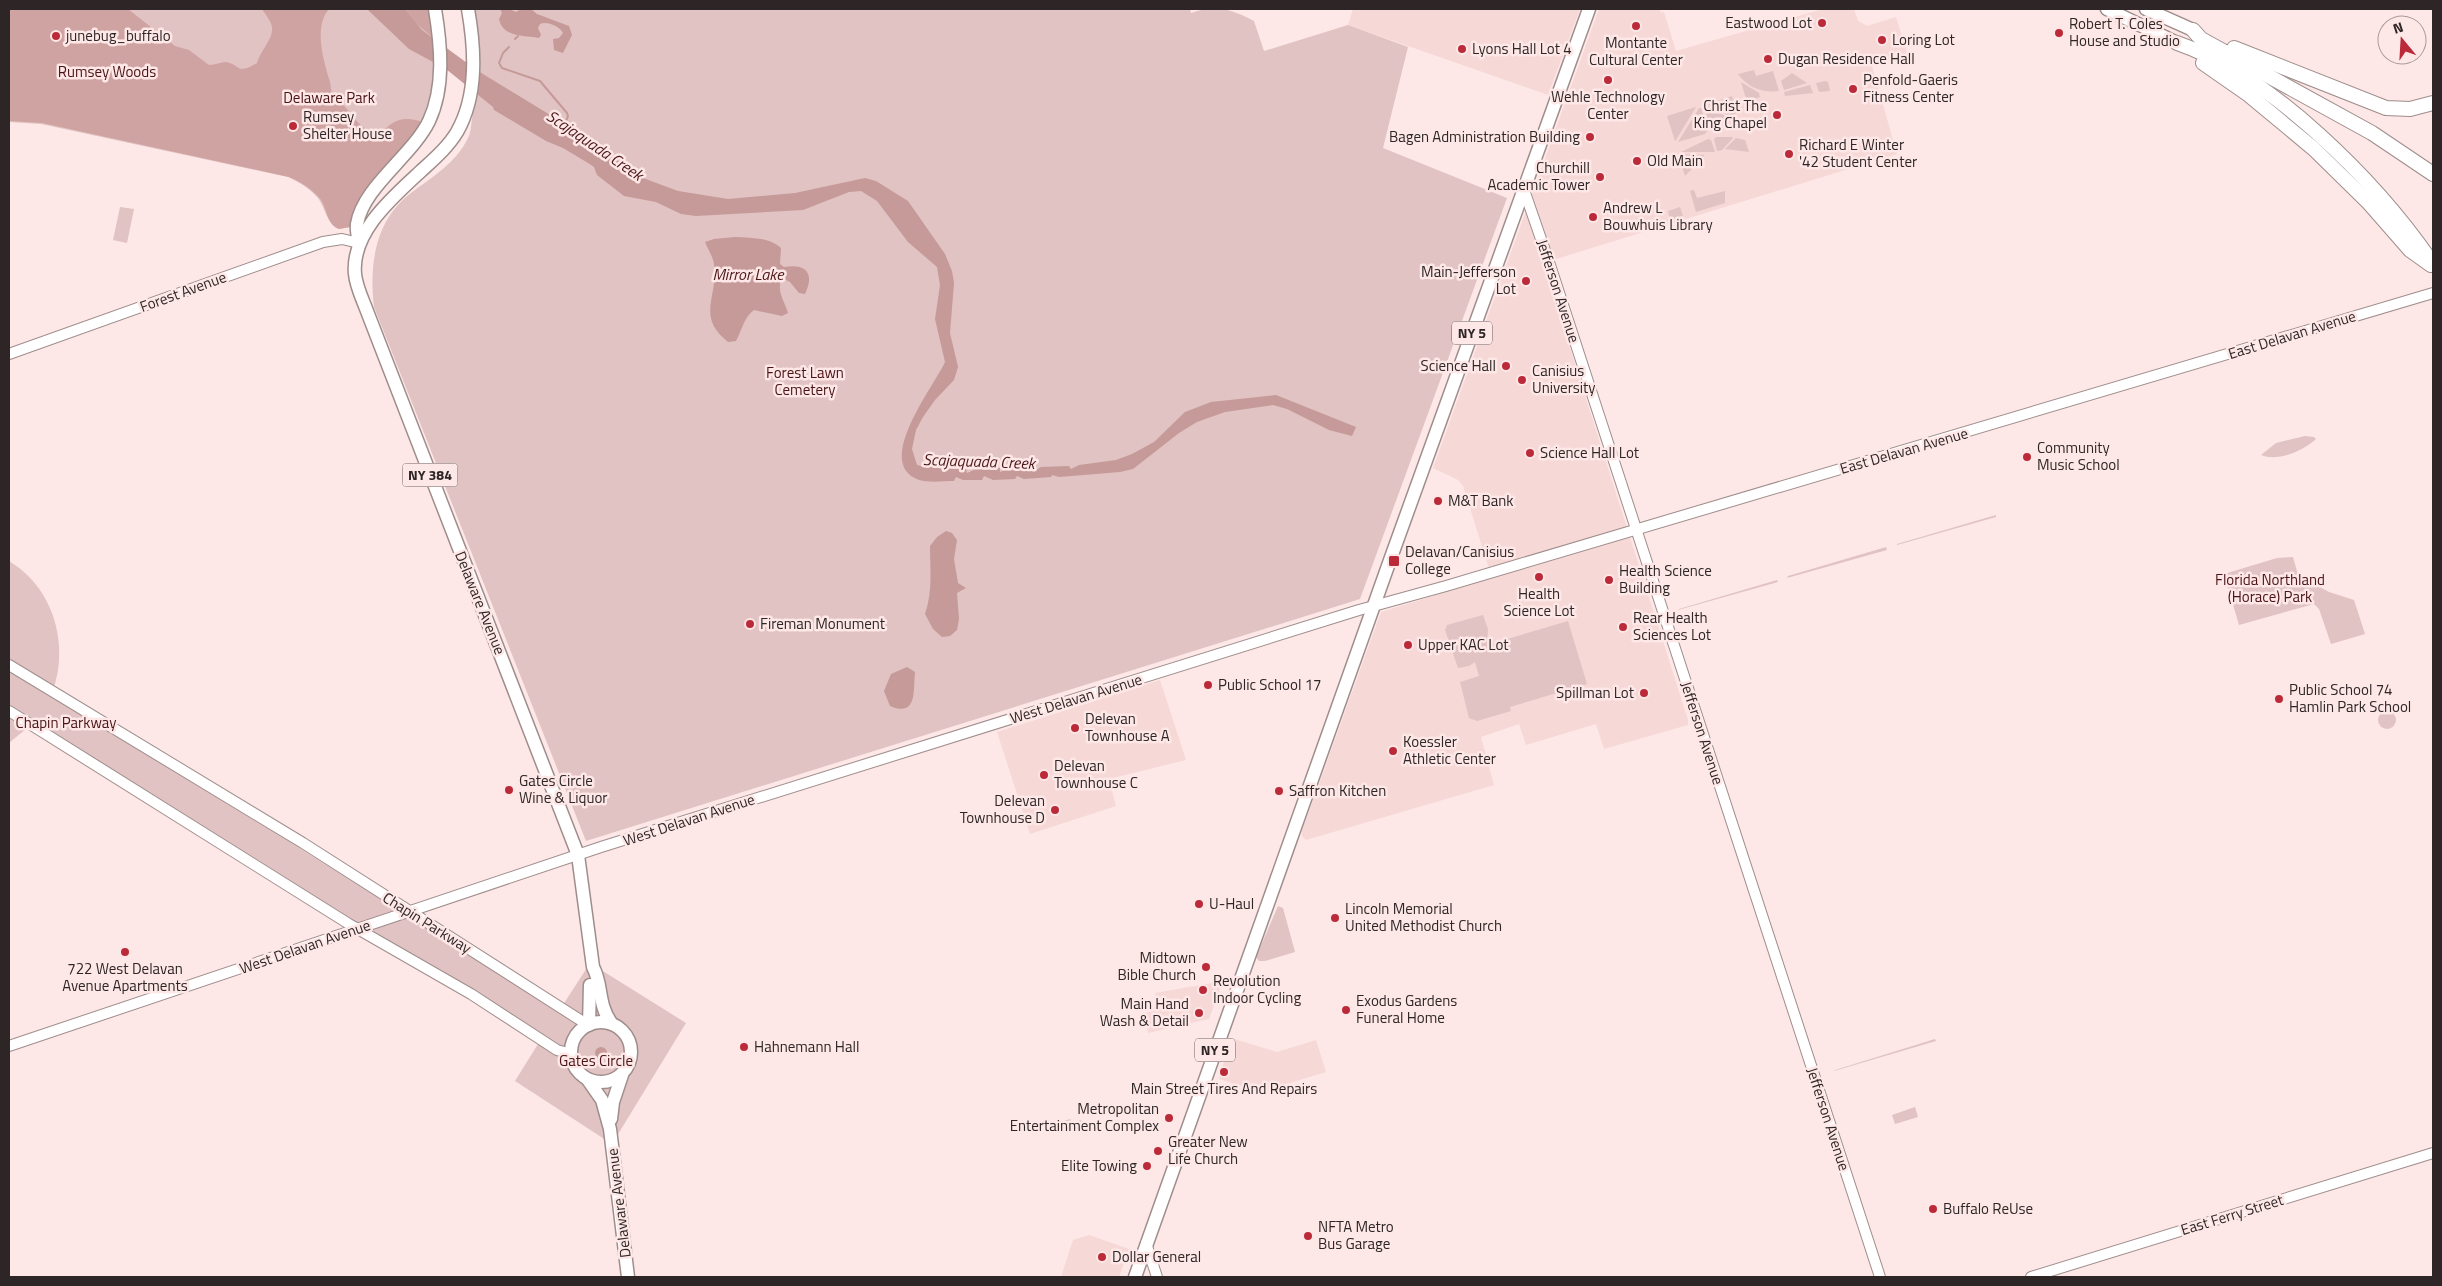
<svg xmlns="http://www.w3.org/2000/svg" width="2442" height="1286" viewBox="0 0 2442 1286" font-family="'Titillium Web',sans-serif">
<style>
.built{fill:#f6d8d7}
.green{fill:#e0c3c2}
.forest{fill:#cfa3a1}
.water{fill:#c59a98}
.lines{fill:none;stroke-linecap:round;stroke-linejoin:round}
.stream{stroke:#c59a98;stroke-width:2}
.tertiary-casing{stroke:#9f8d8c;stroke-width:12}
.primary-casing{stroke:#9f8d8c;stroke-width:15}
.trunk-casing{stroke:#9f8d8c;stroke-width:15}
.motorway-casing{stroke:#9f8d8c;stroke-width:16}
.tertiary{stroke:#fff;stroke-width:10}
.primary{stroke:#fff;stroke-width:12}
.trunk{stroke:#fff;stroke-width:12}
.motorway{stroke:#fff;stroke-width:14}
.poi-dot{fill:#bb2a39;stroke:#fde8e7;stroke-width:2}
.labels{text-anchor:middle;stroke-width:5;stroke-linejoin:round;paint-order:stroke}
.shield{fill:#fde8e7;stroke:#6c6060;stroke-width:1}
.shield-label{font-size:14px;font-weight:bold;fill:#2e2626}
.poi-label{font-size:15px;fill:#2e2626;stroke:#fde8e7;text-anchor:start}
.park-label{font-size:15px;fill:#4a1316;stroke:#fde8e7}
.street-label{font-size:15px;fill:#2e2626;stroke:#fde8e7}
.water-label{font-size:16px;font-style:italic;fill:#4c1618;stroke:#fde8e7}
</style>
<rect width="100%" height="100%" fill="#fde8e7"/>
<!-- built -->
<g class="built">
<path d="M 1353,9 L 1580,9 L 1548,95 L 1348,25 Z"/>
<path d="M 1599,9 L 1660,9 L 1661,13 L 1664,12 L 1676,51 L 1823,9 L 1854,9 L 1858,21 L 1867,26 L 1896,17 L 1908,55 L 1872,66 L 1897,154 L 1543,263 L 1688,720 L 1688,725 L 1604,749 L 1596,724 L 1526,745 L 1519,724 L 1481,737 L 1494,785 L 1306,840 L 1302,836 L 1302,831 L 1381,612 L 1492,578 L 1463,486 L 1458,480 L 1433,468 Z"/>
<path d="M 1160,680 L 1186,760 L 1109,779 L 1116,806 L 1030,834 L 997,732 Z"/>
<path d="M 1223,981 L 1209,1019 L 1148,1033 L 1145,1013 L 1160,1009 L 1155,993 Z"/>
<path d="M 1231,1038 L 1277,1052 L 1316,1040 L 1326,1072 L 1260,1092 L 1219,1079 Z"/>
<path d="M 1089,1235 L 1129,1249 L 1119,1277 L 1061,1277 L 1073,1240 Z"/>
</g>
<!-- green -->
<g class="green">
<path d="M 9,9 L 431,9 C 433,36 436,62 433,89 C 428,128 374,193 350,227 L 339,229 C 327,225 325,206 317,197 C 309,188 299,182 288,177 L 41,124 L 9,122 Z"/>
<path d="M 474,9 L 1190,9 L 1191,13 C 1217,4 1231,9 1254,21 L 1264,51 L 1348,25 L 1408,47 L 1383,148 L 1507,198 L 1360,599 L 586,841 L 374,307 C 369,265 375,220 411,193 C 432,177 456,163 468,138 C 471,133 471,125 472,119 C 478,83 475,46 474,9 Z"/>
<path d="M 1754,70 L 1756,76 L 1773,71 L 1779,91 C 1763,93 1748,88 1738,74 Z"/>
<path d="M 1792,73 L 1807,83 L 1784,90 L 1781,81 Z"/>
<path d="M 1825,81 L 1828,82 L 1830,91 L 1819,92 L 1816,83 Z"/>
<path d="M 1741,82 L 1759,93 L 1760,97 L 1747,102 Z"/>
<path d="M 1810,85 L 1813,93 L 1785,96 L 1784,92 Z"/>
<path d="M 1732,96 L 1737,112 L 1731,117 L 1708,104 Z"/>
<path d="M 1707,106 L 1729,118 L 1715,130 L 1711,129 L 1704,107 Z"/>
<path d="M 1696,107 L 1676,140 L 1675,141 L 1667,116 Z"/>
<path d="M 1699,108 L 1701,108 L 1708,130 L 1705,134 L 1678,142 Z"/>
<path d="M 1716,137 L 1732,137 L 1733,138 L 1722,150 L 1717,151 L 1714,139 Z"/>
<path d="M 1736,138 L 1745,140 L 1749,152 L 1725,149 Z"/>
<path d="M 1708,139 L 1711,140 L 1715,152 L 1681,152 Z"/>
<path d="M 1678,154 L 1704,155 L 1704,156 L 1685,176 Z"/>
<path d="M 1694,190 L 1697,198 L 1725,191 L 1725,203 L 1696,212 L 1690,191 Z"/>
<path d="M 120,207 L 134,209 L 127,243 L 113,240 Z"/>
<path d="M 1680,207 L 1683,216 L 1670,220 L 1668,211 Z"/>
<path d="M 2305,436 L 2314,437 L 2316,439 C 2303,451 2278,462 2261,455 L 2276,443 Z"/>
<path d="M 1996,515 L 1996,517 L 1897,545 L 1897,544 Z"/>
<path d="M 1886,547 L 1887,550 L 1787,578 L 1788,576 Z"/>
<path d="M 2293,557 L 2298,575 L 2329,592 L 2354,600 L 2365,634 L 2331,644 L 2319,609 L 2314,604 L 2239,625 L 2224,574 L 2277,558 Z"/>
<path d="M 9,561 C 54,588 70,645 52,693 L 559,1011 L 590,963 L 686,1023 L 612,1144 L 515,1081 L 543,1036 L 32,724 L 9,743 Z"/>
<path d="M 1777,580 L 1778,582 L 1678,610 L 1679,609 Z"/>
<path d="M 1483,615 L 1488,629 L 1487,645 L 1568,621 L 1587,684 L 1510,707 L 1511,711 L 1477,721 L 1469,718 L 1460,682 L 1479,676 L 1475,662 L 1469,666 L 1458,668 L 1445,630 L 1447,625 Z"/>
<circle cx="2387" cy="720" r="9"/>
<path d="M 1278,906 L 1283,908 L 1295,952 L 1265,961 L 1259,961 L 1256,957 Z"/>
<path d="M 1935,1039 L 1936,1041 L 1834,1071 L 1835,1070 Z"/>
<path d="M 1915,1107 L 1918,1117 L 1895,1124 L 1892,1115 Z"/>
<path d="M 1070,1119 L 1072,1123 L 1081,1120 L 1084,1129 L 1068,1133 L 1064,1121 Z"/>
</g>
<!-- forest -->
<g class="forest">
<path d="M 9,9 L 128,9 L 175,46 L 189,50 L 209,65 C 215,65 221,62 226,62 C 240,64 236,76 257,63 C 260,51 274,38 272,27 C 271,21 265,14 262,9 L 329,9 C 313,27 324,62 330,82 C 331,87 331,93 334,97 C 338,102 344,105 348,110 C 354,118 357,123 366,129 L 368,139 L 379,137 C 391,120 402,115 423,122 L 350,227 L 339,229 C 327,225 327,209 321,200 C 312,189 301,182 289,177 L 42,123 L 9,121 Z"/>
<path d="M 405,9 L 429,9 L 432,37 L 417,24 Z"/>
</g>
<!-- water -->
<g class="water">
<path d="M 367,9 L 405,9 L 422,30 L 478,71 L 565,124 L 643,178 L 678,191 L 728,199 L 795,193 L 865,178 L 876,181 L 908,201 L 945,254 L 952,271 L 954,283 L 950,333 L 958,367 L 954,380 L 935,400 L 923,417 L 916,430 L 912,449 L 917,465 L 929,468 L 926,454 L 933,459 L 951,464 L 953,469 L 966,469 L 967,473 L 976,469 L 1000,468 L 1000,472 L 1010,468 L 1032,467 L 1034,471 L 1041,467 L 1069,466 L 1071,469 L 1079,465 L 1116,460 L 1132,454 L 1154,442 L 1185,412 L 1211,402 L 1276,395 L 1356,427 L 1352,436 L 1329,430 L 1287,409 L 1273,405 L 1225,412 L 1197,422 L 1179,433 L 1133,469 L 1120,472 L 1059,477 L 1052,475 L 1051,477 L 1024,479 L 1017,476 L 1015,479 L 993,480 L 984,476 L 982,480 L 963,480 L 956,477 L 954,481 C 943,481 930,483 919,480 C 872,464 935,385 945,362 L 935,319 L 940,285 L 937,267 L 908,242 L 877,201 L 861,191 L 849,192 L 803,210 L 696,216 L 681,214 L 656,202 L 624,196 L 597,175 L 594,167 L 588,163 L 563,148 L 546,141 L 494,110 L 493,107 L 446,69 L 409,49 Z"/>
<path d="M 500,9 L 509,9 L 516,12 L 521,9 L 531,9 L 537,14 L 569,26 L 572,35 L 563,53 L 554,50 L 553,39 L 559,38 L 563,33 C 559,26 547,21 540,24 L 538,28 L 541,35 L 539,38 C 524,35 503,38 499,19 L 502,13 Z"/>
<path d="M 735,237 C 751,238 769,237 781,248 L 780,264 L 784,267 C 806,263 815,273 805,294 L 799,293 L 790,282 L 782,278 C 776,291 784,300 788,313 L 782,316 L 754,310 C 744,317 742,330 736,341 L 728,342 C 695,316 719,296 714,264 C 713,257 708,249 705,242 L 714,239 Z"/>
<path d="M 946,531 L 952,533 L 957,540 L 954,559 L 958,583 L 966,588 L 957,593 L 959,619 L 957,630 L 950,636 L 942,637 L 933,629 L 925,614 C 933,591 930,569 930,546 L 937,537 Z"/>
<path d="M 907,667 L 915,672 C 913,689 918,718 890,706 L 884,691 L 891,674 Z"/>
<circle cx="601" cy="1053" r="6"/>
</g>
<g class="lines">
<!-- stream -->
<g class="stream">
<path d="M 515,39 L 518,36"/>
<path d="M 509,47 L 503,53 L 499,63 L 502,68 L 540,81 L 567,113 L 568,116 L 565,124"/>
</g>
<defs>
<g id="tertiary">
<path d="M 1524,190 L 1550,265 L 1880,1277"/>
<path d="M 9,354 L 323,242 L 342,239 L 359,243"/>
<path d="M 9,665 L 303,843 L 588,1025"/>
<path d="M 9,711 L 349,924 L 471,994 L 557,1050 L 571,1054"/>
<path d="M 9,1046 L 601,847 L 1359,610 L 1446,586 L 2433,293"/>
<path d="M 1146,1243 L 1157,1277"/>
<path d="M 2031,1277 L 2433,1153"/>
</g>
<g id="primary">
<path d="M 468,9 C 475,49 478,95 457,132 C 448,147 434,159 421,171 C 393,197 351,232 355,274 C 356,285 361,296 365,306 L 578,855 L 593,967 C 603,985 597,1004 612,1024"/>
<path d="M 359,243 C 358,237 356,230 357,224 C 363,187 412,156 429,121 C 445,87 441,45 435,9"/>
<circle cx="601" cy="1052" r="30"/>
<path d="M 589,1025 L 590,985"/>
<path d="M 588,1080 L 602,1100 L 610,1129 L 628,1277"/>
<path d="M 611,1119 L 613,1102 L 622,1075"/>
<path d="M 1135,1277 L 1389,563 L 1589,9"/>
</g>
<g id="trunk">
<path d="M 2107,9 L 2177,43"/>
<path d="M 2146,9 L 2193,30"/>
</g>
<g id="motorway">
<path d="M 2193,30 L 2201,39 L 2372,133 L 2433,174"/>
<path d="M 2177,43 C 2272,76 2377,182 2433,264"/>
<path d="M 2234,48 L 2386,108 L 2410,109 L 2433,103"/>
<path d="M 2203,63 L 2249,95 L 2314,149 L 2368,202 L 2410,250 L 2431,265"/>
</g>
</defs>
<!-- tertiary casing -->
<use href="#tertiary" class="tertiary-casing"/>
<!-- primary casing -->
<use href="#primary" class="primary-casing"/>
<!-- trunk casing -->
<use href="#trunk" class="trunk-casing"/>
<!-- motorway casing -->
<use href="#motorway" class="motorway-casing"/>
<!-- tertiary -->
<use href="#tertiary" class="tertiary"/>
<!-- primary -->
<use href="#primary" class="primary"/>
<!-- trunk -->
<use href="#trunk" class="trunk"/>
<!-- motorway -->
<use href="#motorway" class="motorway"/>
</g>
<!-- markers -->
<g class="poi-dot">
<circle cx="1822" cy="23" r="5"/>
<circle cx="1636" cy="26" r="5"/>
<circle cx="2059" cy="33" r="5"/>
<circle cx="56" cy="36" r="5"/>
<circle cx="1882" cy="40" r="5"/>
<circle cx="1462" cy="49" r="5"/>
<circle cx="1768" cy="59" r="5"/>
<circle cx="1608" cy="80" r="5"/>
<circle cx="1853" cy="89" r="5"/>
<circle cx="1777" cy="115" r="5"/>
<circle cx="293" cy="126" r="5"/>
<circle cx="1590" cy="137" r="5"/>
<circle cx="1789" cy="154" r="5"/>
<circle cx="1637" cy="161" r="5"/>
<circle cx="1600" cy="177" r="5"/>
<circle cx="1593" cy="217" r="5"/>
<circle cx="1526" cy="281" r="5"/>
<circle cx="1506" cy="366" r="5"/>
<circle cx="1522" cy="380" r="5"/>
<circle cx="1530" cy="453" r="5"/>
<circle cx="2027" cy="457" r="5"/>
<circle cx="1438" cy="501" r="5"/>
<rect x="1388" y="555" width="12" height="12" rx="2.5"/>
<circle cx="1539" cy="577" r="5"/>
<circle cx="1609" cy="580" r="5"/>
<circle cx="750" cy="624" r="5"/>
<circle cx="1623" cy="627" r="5"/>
<circle cx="1408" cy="645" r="5"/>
<circle cx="1208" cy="685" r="5"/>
<circle cx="1644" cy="693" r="5"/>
<circle cx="2279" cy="699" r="5"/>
<circle cx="1075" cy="728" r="5"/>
<circle cx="1393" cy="751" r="5"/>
<circle cx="1044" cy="775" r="5"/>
<circle cx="509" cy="790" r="5"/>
<circle cx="1279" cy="791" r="5"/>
<circle cx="1055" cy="810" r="5"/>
<circle cx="1199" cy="904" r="5"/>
<circle cx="1335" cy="918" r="5"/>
<circle cx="125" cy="952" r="5"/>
<circle cx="1206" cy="967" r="5"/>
<circle cx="1203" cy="990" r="5"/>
<circle cx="1346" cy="1010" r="5"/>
<circle cx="1199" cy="1013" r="5"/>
<circle cx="744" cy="1047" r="5"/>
<circle cx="1224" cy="1072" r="5"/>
<circle cx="1169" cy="1118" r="5"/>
<circle cx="1158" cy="1151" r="5"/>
<circle cx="1147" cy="1166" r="5"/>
<circle cx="1933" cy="1209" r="5"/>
<circle cx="1308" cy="1236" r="5"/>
<circle cx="1102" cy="1257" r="5"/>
</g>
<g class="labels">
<!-- shield labels -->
<g class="shield">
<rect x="1452" y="321.5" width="40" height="23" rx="4"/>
<rect x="402.5" y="463.5" width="55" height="23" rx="4"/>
<rect x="1195" y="1038.5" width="40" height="23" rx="4"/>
</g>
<g class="shield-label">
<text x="1472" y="338">NY 5</text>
<text x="430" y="480">NY 384</text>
<text x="1215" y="1055">NY 5</text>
</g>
<!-- poi labels -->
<g class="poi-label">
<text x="1812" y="28" text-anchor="end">Eastwood Lot</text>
<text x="2069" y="29">Robert T. Coles<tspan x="2069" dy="17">House and Studio</tspan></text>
<text x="66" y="41">junebug_buffalo</text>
<text x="1892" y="45">Loring Lot</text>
<text x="1636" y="48" text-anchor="middle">Montante<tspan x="1636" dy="17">Cultural Center</tspan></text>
<text x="1472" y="54">Lyons Hall Lot 4</text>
<text x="1778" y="64">Dugan Residence Hall</text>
<text x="1863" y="85">Penfold-Gaeris<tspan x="1863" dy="17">Fitness Center</tspan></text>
<text x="1608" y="102" text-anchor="middle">Wehle Technology<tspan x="1608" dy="17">Center</tspan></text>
<text x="1767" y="111" text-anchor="end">Christ The<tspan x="1767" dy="17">King Chapel</tspan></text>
<text x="303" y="122">Rumsey<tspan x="303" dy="17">Shelter House</tspan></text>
<text x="1580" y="142" text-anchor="end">Bagen Administration Building</text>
<text x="1799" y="150">Richard E Winter<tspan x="1799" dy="17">'42 Student Center</tspan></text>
<text x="1647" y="166">Old Main</text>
<text x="1590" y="173" text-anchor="end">Churchill<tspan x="1590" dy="17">Academic Tower</tspan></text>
<text x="1603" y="213">Andrew L<tspan x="1603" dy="17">Bouwhuis Library</tspan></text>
<text x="1516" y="277" text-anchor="end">Main-Jefferson<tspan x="1516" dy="17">Lot</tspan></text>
<text x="1496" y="371" text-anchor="end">Science Hall</text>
<text x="1532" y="376">Canisius<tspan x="1532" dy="17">University</tspan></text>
<text x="2037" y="453">Community<tspan x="2037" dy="17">Music School</tspan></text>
<text x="1540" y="458">Science Hall Lot</text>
<text x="1448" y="506">M&amp;T Bank</text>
<text x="1405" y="557">Delavan/Canisius<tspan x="1405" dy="17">College</tspan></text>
<text x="1619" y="576">Health Science<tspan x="1619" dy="17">Building</tspan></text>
<text x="1539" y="599" text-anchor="middle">Health<tspan x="1539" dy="17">Science Lot</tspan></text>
<text x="1633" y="623">Rear Health<tspan x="1633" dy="17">Sciences Lot</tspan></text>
<text x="760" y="629">Fireman Monument</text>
<text x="1418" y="650">Upper KAC Lot</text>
<text x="1218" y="690">Public School 17</text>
<text x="2289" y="695">Public School 74<tspan x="2289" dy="17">Hamlin Park School</tspan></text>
<text x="1634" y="698" text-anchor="end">Spillman Lot</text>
<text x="1085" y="724">Delevan<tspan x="1085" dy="17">Townhouse A</tspan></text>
<text x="1403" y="747">Koessler<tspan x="1403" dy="17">Athletic Center</tspan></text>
<text x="1054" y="771">Delevan<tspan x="1054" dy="17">Townhouse C</tspan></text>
<text x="519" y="786">Gates Circle<tspan x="519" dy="17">Wine &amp; Liquor</tspan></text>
<text x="1289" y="796">Saffron Kitchen</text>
<text x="1045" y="806" text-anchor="end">Delevan<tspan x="1045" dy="17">Townhouse D</tspan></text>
<text x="1209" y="909">U-Haul</text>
<text x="1345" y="914">Lincoln Memorial<tspan x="1345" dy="17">United Methodist Church</tspan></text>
<text x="1196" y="963" text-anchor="end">Midtown<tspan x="1196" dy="17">Bible Church</tspan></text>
<text x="125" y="974" text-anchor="middle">722 West Delavan<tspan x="125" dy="17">Avenue Apartments</tspan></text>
<text x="1213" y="986">Revolution<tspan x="1213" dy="17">Indoor Cycling</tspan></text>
<text x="1356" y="1006">Exodus Gardens<tspan x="1356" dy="17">Funeral Home</tspan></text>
<text x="1189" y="1009" text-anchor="end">Main Hand<tspan x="1189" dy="17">Wash &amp; Detail</tspan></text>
<text x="754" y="1052">Hahnemann Hall</text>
<text x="1224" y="1094" text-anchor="middle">Main Street Tires And Repairs</text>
<text x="1159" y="1114" text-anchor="end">Metropolitan<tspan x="1159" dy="17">Entertainment Complex</tspan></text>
<text x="1168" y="1147">Greater New<tspan x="1168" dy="17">Life Church</tspan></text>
<text x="1137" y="1171" text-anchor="end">Elite Towing</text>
<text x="1943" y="1214">Buffalo ReUse</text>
<text x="1318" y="1232">NFTA Metro<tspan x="1318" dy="17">Bus Garage</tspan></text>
<text x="1112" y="1262">Dollar General</text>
</g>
<!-- park labels -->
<g class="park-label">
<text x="107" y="77">Rumsey Woods</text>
<text x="329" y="103">Delaware Park</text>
<text x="805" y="378">Forest Lawn<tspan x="805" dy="17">Cemetery</tspan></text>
<text x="2270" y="585">Florida Northland<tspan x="2270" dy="17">(Horace) Park</tspan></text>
<text x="66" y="728">Chapin Parkway</text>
<text x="596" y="1066">Gates Circle</text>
</g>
<!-- street labels -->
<g class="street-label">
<text transform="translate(1558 291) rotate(72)" y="5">Jefferson Avenue</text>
<text transform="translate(183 292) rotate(-20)" y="5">Forest Avenue</text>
<text transform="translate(2292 335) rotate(-17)" y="5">East Delavan Avenue</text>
<text transform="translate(1904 451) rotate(-16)" y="5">East Delavan Avenue</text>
<text transform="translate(480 603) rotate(68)" y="5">Delaware Avenue</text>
<text transform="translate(1076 699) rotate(-17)" y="5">West Delavan Avenue</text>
<text transform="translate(1702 733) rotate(72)" y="5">Jefferson Avenue</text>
<text transform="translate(689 820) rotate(-18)" y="5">West Delavan Avenue</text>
<text transform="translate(427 923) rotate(32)" y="5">Chapin Parkway</text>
<text transform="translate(305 947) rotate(-19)" y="5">West Delavan Avenue</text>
<text transform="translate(1828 1119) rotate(72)" y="5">Jefferson Avenue</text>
<text transform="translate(619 1203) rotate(-97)" y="5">Delaware Avenue</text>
<text transform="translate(2232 1215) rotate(-17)" y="5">East Ferry Street</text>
</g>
<!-- water labels -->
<g class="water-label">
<text transform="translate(595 145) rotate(34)" y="6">Scajaquada Creek</text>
<text x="748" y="280">Mirror Lake</text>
<text transform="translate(979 461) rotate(2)" y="6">Scajaquada Creek</text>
</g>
</g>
<!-- border -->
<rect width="2442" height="1286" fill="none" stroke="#2e2626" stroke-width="20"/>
<!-- north arrow -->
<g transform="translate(2402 40) rotate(342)"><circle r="24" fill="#fde8e7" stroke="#aa9a9a"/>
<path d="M0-4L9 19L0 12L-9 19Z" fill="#bb2a39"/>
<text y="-8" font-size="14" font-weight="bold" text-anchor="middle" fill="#2e2626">N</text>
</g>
</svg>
